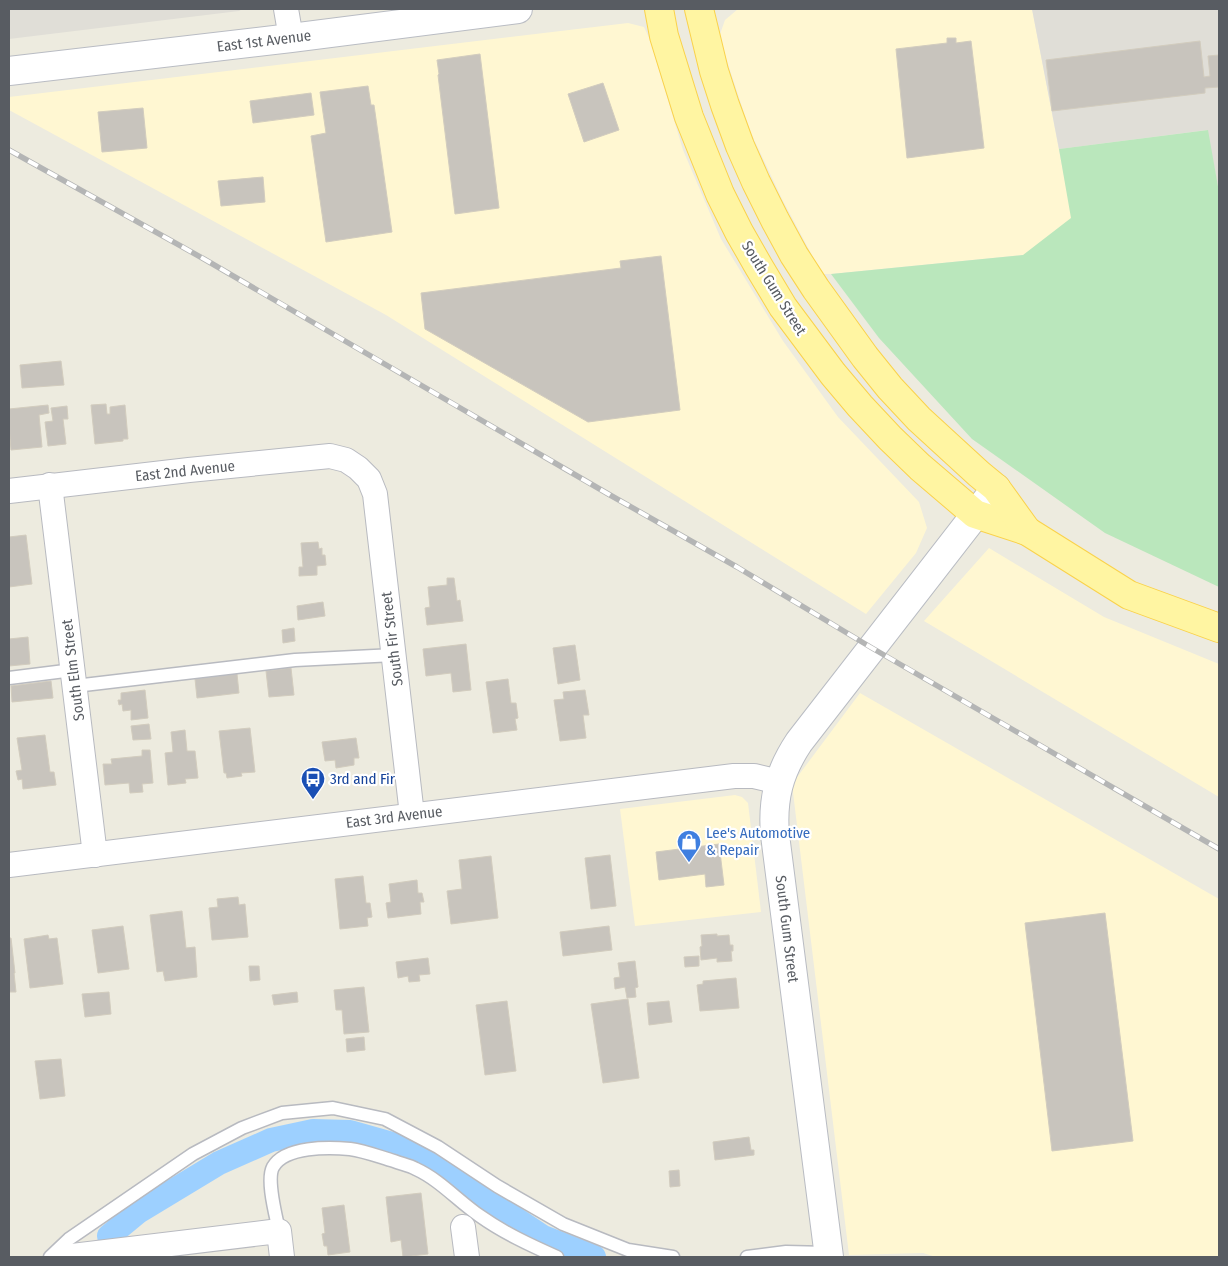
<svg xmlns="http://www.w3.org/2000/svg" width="1228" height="1266" viewBox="0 0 1228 1266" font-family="'Fira Sans Condensed',sans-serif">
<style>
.commercial{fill:#fff7d2}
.industrial{fill:#e0ded7}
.green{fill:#bae7bc}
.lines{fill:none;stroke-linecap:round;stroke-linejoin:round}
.canal{stroke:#9dd0ff;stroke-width:24}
.building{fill:#c8c4bd;stroke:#d2ccbe}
.lane-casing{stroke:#b8bac0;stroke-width:15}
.street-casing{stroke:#b8bac0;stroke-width:26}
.secondary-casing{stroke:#b9bcc3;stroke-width:30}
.primary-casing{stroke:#fad24b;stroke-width:30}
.lane{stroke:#fff;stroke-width:12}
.street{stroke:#fff;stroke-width:24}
.secondary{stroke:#fff;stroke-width:28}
.primary{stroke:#fff5a2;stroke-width:28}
.rail-casing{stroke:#b4b5b5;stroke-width:5.5}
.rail{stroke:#fff;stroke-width:4;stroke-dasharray:11;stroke-linecap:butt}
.labels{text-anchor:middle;stroke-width:4.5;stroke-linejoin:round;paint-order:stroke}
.street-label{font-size:15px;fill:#585c62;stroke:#fff}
.transit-label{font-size:15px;fill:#164399;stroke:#fff;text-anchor:start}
.shop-label{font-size:15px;fill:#366cbe;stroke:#fff;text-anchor:start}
</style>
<rect width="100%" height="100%" fill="#edebdf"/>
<!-- commercial -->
<g class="commercial">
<path d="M 738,9 L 1032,9 L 1072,218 L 1024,255 L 831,274 L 822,274 L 782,199 L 750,131 L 719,37 L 725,20 Z"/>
<path d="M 628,23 L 644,27 L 650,40 L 683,150 L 721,239 L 783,341 L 838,417 L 919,502 L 927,528 L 916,553 L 866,614 L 386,315 L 9,110 L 9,97 Z"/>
<path d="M 989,548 L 1104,617 L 1219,664 L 1219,797 L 924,621 Z"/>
<path d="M 860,693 L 1219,899 L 1219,1257 L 936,1257 L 923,1253 L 849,1255 L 792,784 Z"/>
<path d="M 735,795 L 742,797 L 748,803 L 761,912 L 635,926 L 620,809 Z"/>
</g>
<!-- industrial -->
<g class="industrial">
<path d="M 9,9 L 242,9 L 239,11 L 9,39 Z"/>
<path d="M 1032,9 L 1219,9 L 1219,192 L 1207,130 L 1059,149 Z"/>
</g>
<!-- green -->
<path class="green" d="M 1208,130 L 1219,192 L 1219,587 L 1105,533 L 972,439 L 879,338 L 831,274 L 1023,255 L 1071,218 L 1059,149 Z"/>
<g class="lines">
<!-- canal -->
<path class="canal" d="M 109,1236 L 138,1212 L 219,1163 L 271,1140 L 313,1131 L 350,1132 L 396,1145 L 437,1162 L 492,1203 L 543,1237 L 594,1257"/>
</g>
<!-- building -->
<g class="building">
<path d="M 947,38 L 956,38 L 956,43 L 971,41 L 984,148 L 907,158 L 896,49 L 947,43 Z"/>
<path d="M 1200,41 L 1204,77 L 1210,76 L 1208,56 L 1219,55 L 1219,87 L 1205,88 L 1205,93 L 1052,111 L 1046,60 Z"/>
<path d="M 480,54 L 499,208 L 455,214 L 438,75 L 439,74 L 437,60 Z"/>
<path d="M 603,83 L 619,130 L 584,142 L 568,94 Z"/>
<path d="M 368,86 L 371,105 L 374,105 L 392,232 L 326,242 L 311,136 L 326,133 L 320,92 Z"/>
<path d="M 311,93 L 314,115 L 253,123 L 250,101 Z"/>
<path d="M 143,108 L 147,148 L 102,152 L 98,112 Z"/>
<path d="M 263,177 L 265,202 L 221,206 L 218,181 Z"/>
<path d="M 661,256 L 680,410 L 588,422 L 425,329 L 421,293 L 621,268 L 620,261 Z"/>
<path d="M 61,361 L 64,385 L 22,388 L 20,365 Z"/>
<path d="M 106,404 L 107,414 L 110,414 L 110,407 L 125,405 L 128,439 L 123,439 L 123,441 L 95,444 L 91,405 Z"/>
<path d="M 48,405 L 49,413 L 39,415 L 42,447 L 11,450 L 9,427 L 9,409 Z"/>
<path d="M 67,406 L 68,419 L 63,419 L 66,444 L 48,446 L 45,422 L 53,421 L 51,408 Z"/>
<path d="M 26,535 L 32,584 L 9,587 L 9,537 Z"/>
<path d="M 318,542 L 319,549 L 322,548 L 322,555 L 325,555 L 326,565 L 317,566 L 317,575 L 299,576 L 299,567 L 303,567 L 301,543 Z"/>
<path d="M 447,578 L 454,578 L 457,601 L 460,600 L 463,621 L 427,625 L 425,608 L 430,607 L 428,587 L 447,585 Z"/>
<path d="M 323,602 L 325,616 L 298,620 L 297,606 Z"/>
<path d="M 294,628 L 295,641 L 283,643 L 282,630 Z"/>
<path d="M 28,637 L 30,664 L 9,666 L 9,639 Z"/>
<path d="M 466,644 L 471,690 L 453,692 L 451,673 L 426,676 L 423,649 Z"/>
<path d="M 575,645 L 580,680 L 558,684 L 553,648 Z"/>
<path d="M 291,668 L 294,695 L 269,697 L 266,671 Z"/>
<path d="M 237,674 L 239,693 L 197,698 L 195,679 Z"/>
<path d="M 508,679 L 511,703 L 516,703 L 518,718 L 515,719 L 517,730 L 493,733 L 486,682 Z"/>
<path d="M 51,681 L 53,698 L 12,702 L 11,686 Z"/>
<path d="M 145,690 L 148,718 L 131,720 L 131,710 L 123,711 L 122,704 L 119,705 L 118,700 L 121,700 L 121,693 Z"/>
<path d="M 585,690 L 589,715 L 583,715 L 586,738 L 560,741 L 554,700 L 564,699 L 563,692 Z"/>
<path d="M 149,724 L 151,739 L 133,740 L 131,726 Z"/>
<path d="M 250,728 L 255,772 L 241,773 L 242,776 L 227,778 L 226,773 L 224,773 L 219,731 Z"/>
<path d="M 185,730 L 187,751 L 195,751 L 198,778 L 185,779 L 186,783 L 168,785 L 165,753 L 173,752 L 171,732 Z"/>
<path d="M 45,735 L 50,772 L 54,772 L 56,785 L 23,789 L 22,779 L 18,780 L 16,771 L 22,770 L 17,738 Z"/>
<path d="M 356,738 L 359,758 L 354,758 L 354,765 L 336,768 L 335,760 L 325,761 L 322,742 Z"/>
<path d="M 142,750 L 150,750 L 153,783 L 142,784 L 143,792 L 130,793 L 129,783 L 105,785 L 103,764 L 112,764 L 111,759 L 142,756 Z"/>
<path d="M 719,844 L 724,885 L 706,887 L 705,874 L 659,880 L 656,852 Z"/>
<path d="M 610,855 L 616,906 L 591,909 L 585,858 Z"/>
<path d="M 491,856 L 498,918 L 451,924 L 447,891 L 462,889 L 459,860 Z"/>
<path d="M 363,876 L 366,903 L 370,903 L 372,917 L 367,918 L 368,926 L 340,929 L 335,879 Z"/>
<path d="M 417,880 L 418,893 L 422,893 L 424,902 L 420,902 L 421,914 L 388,918 L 386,903 L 391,902 L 389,884 Z"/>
<path d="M 238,897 L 239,905 L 245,904 L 248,937 L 212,940 L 209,908 L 218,907 L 217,899 Z"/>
<path d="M 182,911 L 186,948 L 195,947 L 197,977 L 165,981 L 163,971 L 157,972 L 150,915 Z"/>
<path d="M 1105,913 L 1133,1141 L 1052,1151 L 1025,923 Z"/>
<path d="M 123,926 L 129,969 L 98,973 L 92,930 Z"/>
<path d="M 609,926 L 612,950 L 563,956 L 560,932 Z"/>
<path d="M 717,934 L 717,936 L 729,935 L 730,945 L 733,945 L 733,951 L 731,951 L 732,961 L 717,962 L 717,958 L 701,960 L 700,947 L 702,946 L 701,935 Z"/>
<path d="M 48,935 L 49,939 L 57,938 L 63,984 L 30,988 L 24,939 Z"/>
<path d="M 9,938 L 11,938 L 15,973 L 14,973 L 16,992 L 9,992 Z"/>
<path d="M 699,956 L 699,966 L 685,967 L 684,957 Z"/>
<path d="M 428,958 L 430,974 L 419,975 L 420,981 L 409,982 L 408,976 L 398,978 L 396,962 Z"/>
<path d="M 635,961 L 638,987 L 635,988 L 636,997 L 627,998 L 625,987 L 615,989 L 614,978 L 620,977 L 618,963 Z"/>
<path d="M 249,966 L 259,966 L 260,980 L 250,981 Z"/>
<path d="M 736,978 L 739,1008 L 700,1011 L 697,985 L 703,984 L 703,981 Z"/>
<path d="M 364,987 L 369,1032 L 344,1034 L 342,1010 L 336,1010 L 334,990 Z"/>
<path d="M 109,992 L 111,1014 L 85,1017 L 82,994 Z"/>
<path d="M 297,992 L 298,1002 L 274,1005 L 272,995 Z"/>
<path d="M 628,999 L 639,1078 L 603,1083 L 591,1004 Z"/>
<path d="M 507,1001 L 516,1071 L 485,1075 L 476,1005 Z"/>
<path d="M 669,1001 L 672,1022 L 649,1025 L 647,1003 Z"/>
<path d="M 364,1037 L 365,1050 L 347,1052 L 346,1039 Z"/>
<path d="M 61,1059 L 65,1096 L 40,1099 L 35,1061 Z"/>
<path d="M 749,1137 L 751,1150 L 754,1150 L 754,1155 L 715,1160 L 713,1142 Z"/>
<path d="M 679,1170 L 680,1186 L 670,1187 L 669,1171 Z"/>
<path d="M 421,1193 L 428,1254 L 403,1257 L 401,1240 L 391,1242 L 386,1197 Z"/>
<path d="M 344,1205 L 350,1252 L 328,1255 L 327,1246 L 324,1246 L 322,1234 L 325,1233 L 322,1208 Z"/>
</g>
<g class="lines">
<defs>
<g id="lane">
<path d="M 9,678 L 73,670"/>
<path d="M 75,686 L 295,660 L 394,655"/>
<path d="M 279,1231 C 276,1216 266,1180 273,1167 C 285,1146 329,1147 350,1149 C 365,1151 380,1157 394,1161 C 401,1164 409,1165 416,1169 C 440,1180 458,1201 480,1216 C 504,1233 530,1245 557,1257"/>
<path d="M 50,1257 L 69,1239 L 193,1154 L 242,1128 L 282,1113 L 333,1108 L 385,1119 L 438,1147 L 497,1186 L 563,1224 L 628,1250 L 673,1257"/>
<path d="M 747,1257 L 786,1252 L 828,1253"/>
</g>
<g id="street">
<path d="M 286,9 L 291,38"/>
<path d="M 50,485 L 95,855"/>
<path d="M 9,491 L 189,470 L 330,456 L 346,460 L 358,468 L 369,479 L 375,494 L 412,815"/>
<path d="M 9,865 L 734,776 L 754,776 L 779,782"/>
<path d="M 463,1227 L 467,1257"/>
<path d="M 64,1257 L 279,1231 L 282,1257"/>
</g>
<g id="secondary">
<path d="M 9,71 L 291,38 L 518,9"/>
<path d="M 829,1257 L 775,835 C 772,799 779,772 799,742 L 996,488"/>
</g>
<g id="primary">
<path d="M 659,9 L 664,36 L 689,117 L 720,194 L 739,232 L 759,267 L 783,307 L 833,374 L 860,406 L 890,438 L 920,467 L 975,514 L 1027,531 L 1129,595 L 1219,628"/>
<path d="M 699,9 L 714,71 L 725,105 L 740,146 L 756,182 L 775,220 L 794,255 L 816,289 L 865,357 L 890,388 L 919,419 L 979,474 L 996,488 L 1027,531"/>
</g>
</defs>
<!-- lane casing -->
<use href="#lane" class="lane-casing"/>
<!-- street casing -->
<use href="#street" class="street-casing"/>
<!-- secondary casing -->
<use href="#secondary" class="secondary-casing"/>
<!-- primary casing -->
<use href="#primary" class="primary-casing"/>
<!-- lane -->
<use href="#lane" class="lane"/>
<!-- street -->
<use href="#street" class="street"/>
<!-- secondary -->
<use href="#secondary" class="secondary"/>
<!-- primary -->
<use href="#primary" class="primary"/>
<defs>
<path id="rail" d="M 9,150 L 204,259 L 610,495 L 737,567 L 872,648 L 1219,849"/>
</defs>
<!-- rail casing -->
<use href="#rail" class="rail-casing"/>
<!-- rail -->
<use href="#rail" class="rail"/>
</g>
<!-- icons -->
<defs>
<symbol id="bus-pin" viewBox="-11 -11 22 30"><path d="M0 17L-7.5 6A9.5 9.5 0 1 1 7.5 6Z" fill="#1a4fb4" stroke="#fff"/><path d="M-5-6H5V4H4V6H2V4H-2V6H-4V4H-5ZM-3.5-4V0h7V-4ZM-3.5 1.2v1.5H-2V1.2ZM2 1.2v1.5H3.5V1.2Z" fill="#fff"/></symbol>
<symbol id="shop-pin" viewBox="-11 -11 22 30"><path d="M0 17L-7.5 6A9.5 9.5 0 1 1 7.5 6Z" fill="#3f7fe0" stroke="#fff"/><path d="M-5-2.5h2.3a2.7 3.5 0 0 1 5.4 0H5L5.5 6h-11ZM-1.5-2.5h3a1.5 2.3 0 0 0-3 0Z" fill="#fff"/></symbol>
</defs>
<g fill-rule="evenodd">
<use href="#bus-pin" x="299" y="765" width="28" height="38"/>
<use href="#shop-pin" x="675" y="828" width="28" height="38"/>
</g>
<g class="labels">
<!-- street labels -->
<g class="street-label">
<text transform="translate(264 41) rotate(-7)" y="5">East 1st Avenue</text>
<text transform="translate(774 288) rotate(58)" y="5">South Gum Street</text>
<text transform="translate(185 471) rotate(-6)" y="5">East 2nd Avenue</text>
<text transform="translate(392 639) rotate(-97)" y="5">South Fir Street</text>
<text transform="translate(73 670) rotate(-97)" y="5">South Elm Street</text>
<text transform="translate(394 817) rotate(-7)" y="5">East 3rd Avenue</text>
<text transform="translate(787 929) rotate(83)" y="5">South Gum Street</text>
</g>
<!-- transit labels -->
<g class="transit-label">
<text x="330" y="784">3rd and Fir</text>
</g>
<!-- shop labels -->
<g class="shop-label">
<text x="706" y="838">Lee's Automotive<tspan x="706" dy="17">&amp; Repair</tspan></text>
</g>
</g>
<!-- border -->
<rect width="1228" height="1266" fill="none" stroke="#585c62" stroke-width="20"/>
</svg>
